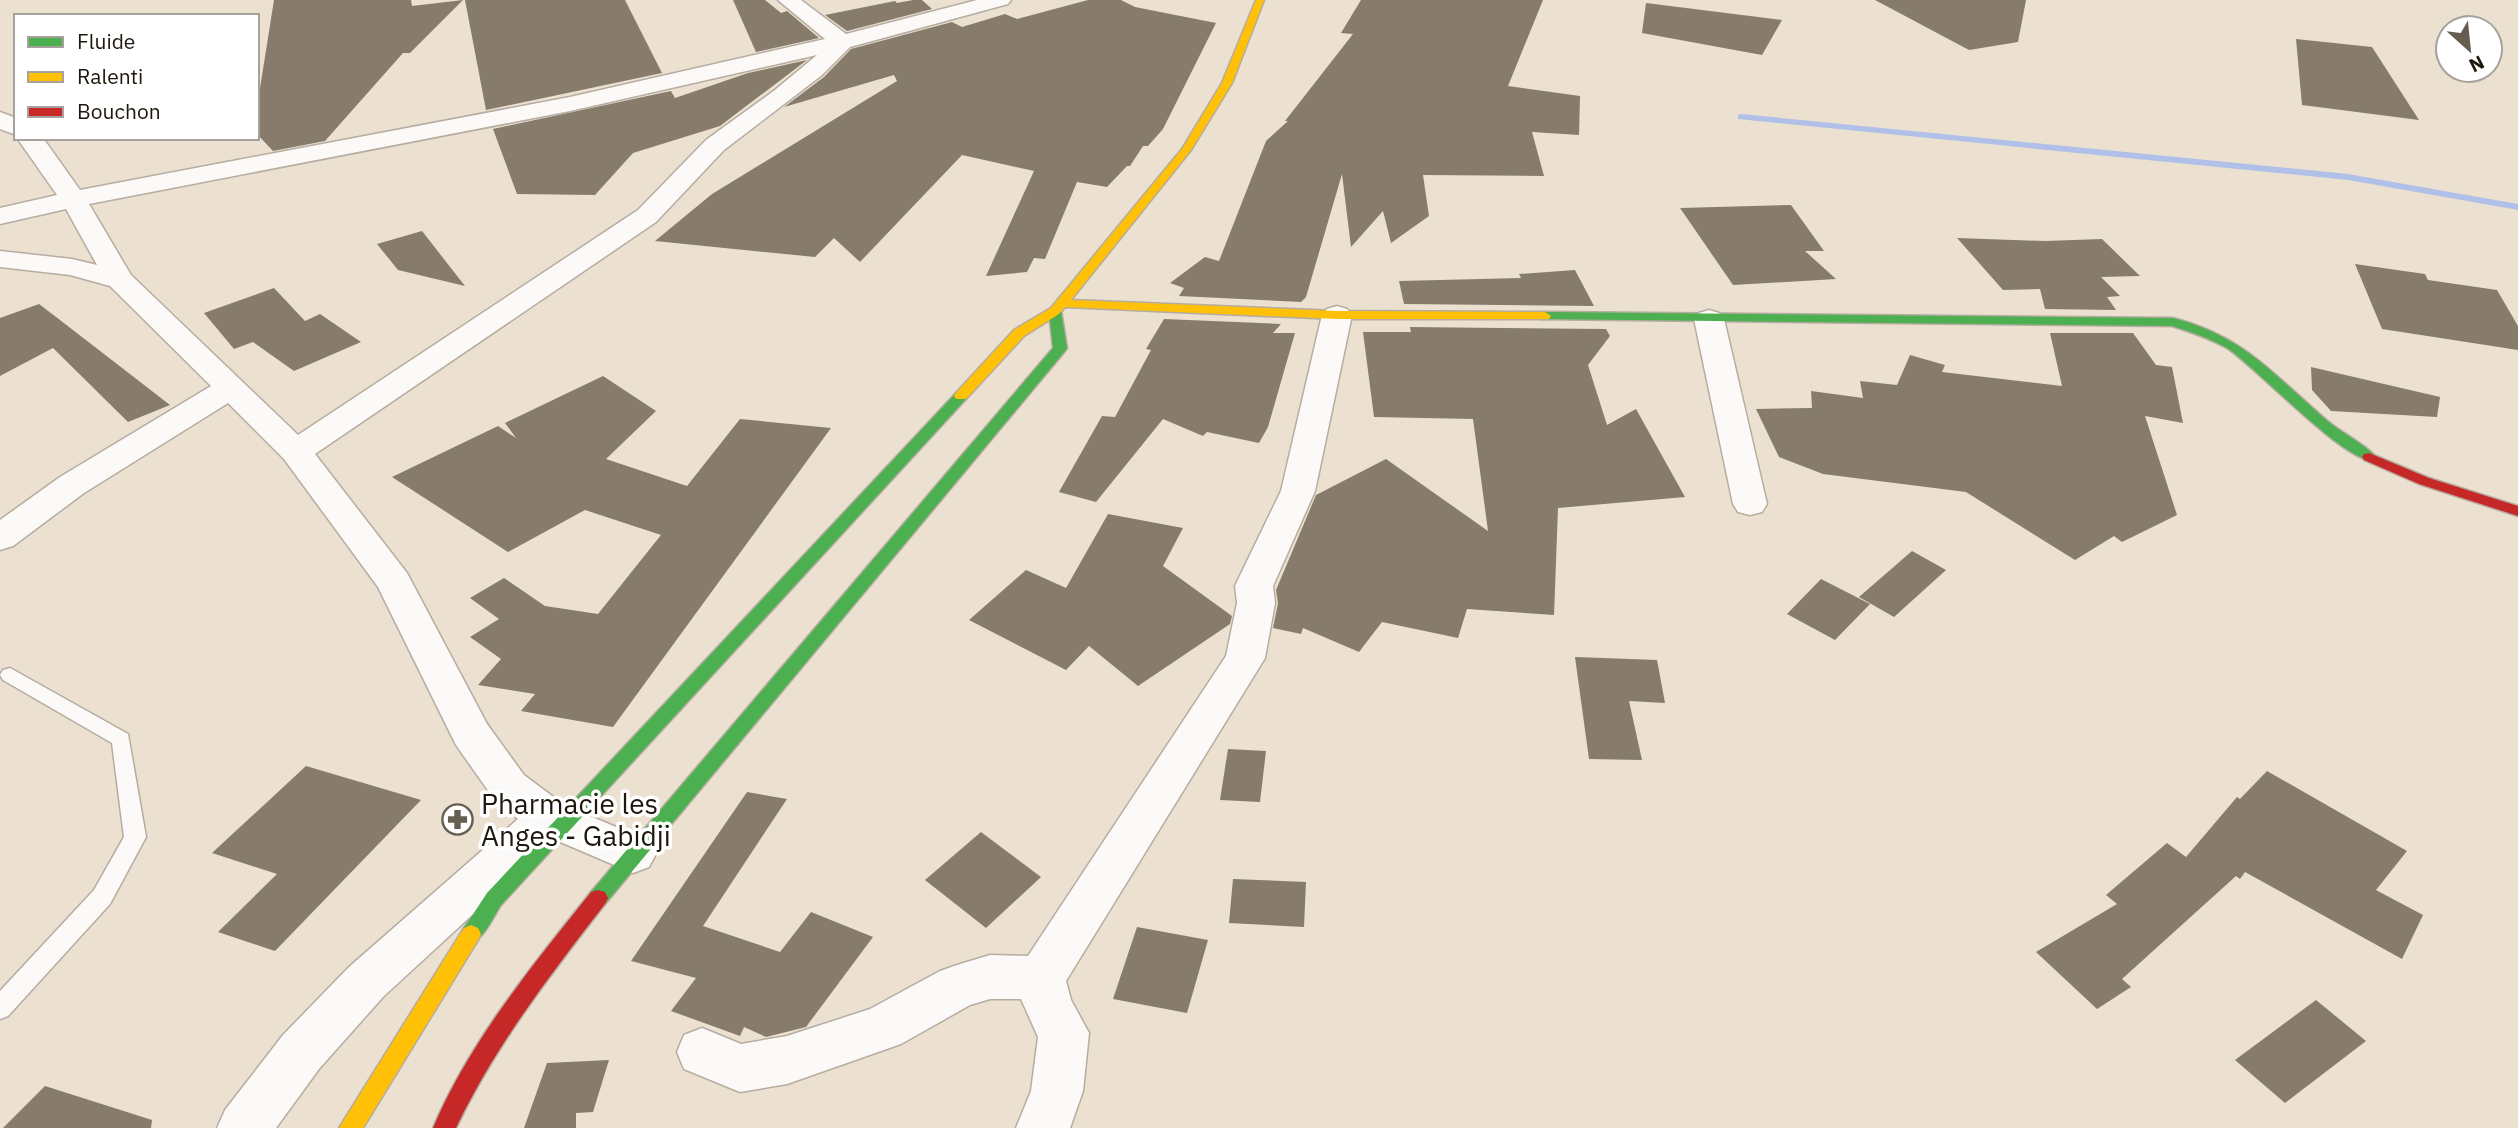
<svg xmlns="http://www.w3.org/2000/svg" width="2518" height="1128" viewBox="0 0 2518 1128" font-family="'IBM Plex Sans',sans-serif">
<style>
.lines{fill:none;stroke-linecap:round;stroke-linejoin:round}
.stream{fill:#b0c0e8;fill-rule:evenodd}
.building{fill:#877c6b}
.lane-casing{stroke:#b6aca0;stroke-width:3}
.street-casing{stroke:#b6aca0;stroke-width:3}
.fast-casing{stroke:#b6aca0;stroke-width:3}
.slow-casing{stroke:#b6aca0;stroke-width:3}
.jam-casing{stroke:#b6aca0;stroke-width:3}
.lane{fill:#fcfaf8;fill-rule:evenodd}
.street{fill:#fcfaf8;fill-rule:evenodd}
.fast{fill:#4caf50;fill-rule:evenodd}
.slow{fill:#ffc107;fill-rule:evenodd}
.jam{fill:#c62828;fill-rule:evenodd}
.labels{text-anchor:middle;stroke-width:7;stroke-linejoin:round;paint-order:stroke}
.near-poi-label{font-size:28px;fill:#1e170c;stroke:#fff;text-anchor:start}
</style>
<rect width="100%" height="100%" fill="#ece0d0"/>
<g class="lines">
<!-- stream -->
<path class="stream" d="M 1741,114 L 2348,174 L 2518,204 L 2518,210 L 2348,180 L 1738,119 L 1738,115 Z"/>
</g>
<!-- building -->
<g class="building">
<path d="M 274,0 L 411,0 L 412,6 L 463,0 L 410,53 L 403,53 L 325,141 L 273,151 L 257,134 L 257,107 Z"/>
<path d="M 465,0 L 625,0 L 662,73 L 486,110 Z"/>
<path d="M 733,0 L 765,0 L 781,13 L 787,11 L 819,38 L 756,52 Z"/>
<path d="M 913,0 L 922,0 L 932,9 L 847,31 L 825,15 L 895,1 L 897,3 Z"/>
<path d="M 1088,0 L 1121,0 L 1135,7 L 1216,23 L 1163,129 L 1148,146 L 1143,146 L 1130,166 L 1127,166 L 1107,187 L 1077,182 L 1045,259 L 1034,258 L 1027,272 L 986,276 L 1034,171 L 962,155 L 860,262 L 834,238 L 815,257 L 655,241 L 712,194 L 897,81 L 894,75 L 784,107 L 824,77 L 851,49 L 952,22 L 962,27 L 1005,14 L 1017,19 Z"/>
<path d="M 1361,0 L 1543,0 L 1508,86 L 1580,96 L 1579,135 L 1532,132 L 1544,176 L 1423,175 L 1429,216 L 1391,243 L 1383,211 L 1351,247 L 1342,174 L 1306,297 L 1301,302 L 1179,296 L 1184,288 L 1170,283 L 1205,257 L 1219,261 L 1266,141 L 1288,121 L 1285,121 L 1353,34 L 1341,33 Z"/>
<path d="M 1875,0 L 2026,0 L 2018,42 L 1969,50 Z"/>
<path d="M 1646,3 L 1782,20 L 1762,55 L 1642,33 Z"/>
<path d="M 2296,39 L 2372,47 L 2419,120 L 2302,105 Z"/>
<path d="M 807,60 L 720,126 L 633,153 L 595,195 L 517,194 L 493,129 L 671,91 L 675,98 L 748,73 Z"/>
<path d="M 1791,205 L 1824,251 L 1805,251 L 1836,279 L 1733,285 L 1680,208 Z"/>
<path d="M 422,231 L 465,286 L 398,270 L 377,244 Z"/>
<path d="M 1957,238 L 2045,241 L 2102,239 L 2140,276 L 2101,277 L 2120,296 L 2107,297 L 2116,310 L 2045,309 L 2040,289 L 2003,290 Z"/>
<path d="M 2355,264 L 2425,274 L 2428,280 L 2497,290 L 2518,326 L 2518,350 L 2382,329 Z"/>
<path d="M 1575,270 L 1594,306 L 1404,304 L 1399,281 L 1521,278 L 1519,274 Z"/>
<path d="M 274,288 L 305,321 L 320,314 L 361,342 L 294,371 L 253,342 L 234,349 L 204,313 Z"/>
<path d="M 39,304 L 60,320 L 170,405 L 128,422 L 53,348 L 0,376 L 0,318 Z"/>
<path d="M 1164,319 L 1281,324 L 1273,333 L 1295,333 L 1268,427 L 1259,443 L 1207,432 L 1203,436 L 1163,419 L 1096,502 L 1059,492 L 1102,416 L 1115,417 L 1151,350 L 1146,349 Z"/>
<path d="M 1410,327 L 1606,329 L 1610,336 L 1588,365 L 1607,425 L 1636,409 L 1685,497 L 1558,508 L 1554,615 L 1467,609 L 1458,638 L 1382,622 L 1359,652 L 1303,628 L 1301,634 L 1273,628 L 1278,603 L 1276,590 L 1316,495 L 1386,459 L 1488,531 L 1473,419 L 1374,417 L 1363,332 L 1411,332 Z"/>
<path d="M 2050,333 L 2133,333 L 2156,365 L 2172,367 L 2183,423 L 2145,416 L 2177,515 L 2122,542 L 2114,536 L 2075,560 L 1966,492 L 1823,474 L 1779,457 L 1756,409 L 1812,408 L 1811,391 L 1863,398 L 1860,381 L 1897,385 L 1910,355 L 1945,365 L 1942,372 L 2062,386 Z"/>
<path d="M 2311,367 L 2440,397 L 2437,417 L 2331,411 L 2312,390 Z"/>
<path d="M 603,376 L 656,411 L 606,459 L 687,486 L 740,419 L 831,428 L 613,727 L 521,711 L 535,694 L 478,685 L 501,659 L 470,637 L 499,619 L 470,598 L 504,578 L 545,606 L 598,614 L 661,535 L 585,510 L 508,552 L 392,477 L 498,426 L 516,438 L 505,423 Z"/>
<path d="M 1108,514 L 1183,528 L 1163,566 L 1232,616 L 1230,624 L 1138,686 L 1089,646 L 1066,670 L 969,620 L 1026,570 L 1066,588 Z"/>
<path d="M 1912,551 L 1946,570 L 1894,617 L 1859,597 Z"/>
<path d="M 1821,579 L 1870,604 L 1835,640 L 1787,614 Z"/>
<path d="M 1575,657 L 1657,660 L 1665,703 L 1629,701 L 1642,760 L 1589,759 Z"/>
<path d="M 1228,749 L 1266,751 L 1260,802 L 1220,800 Z"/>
<path d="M 306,766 L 421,800 L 275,951 L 218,932 L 277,874 L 212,853 Z"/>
<path d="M 2267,771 L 2407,851 L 2376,890 L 2423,915 L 2402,959 L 2245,872 L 2240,879 L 2236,876 L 2122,979 L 2131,987 L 2097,1009 L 2036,952 L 2117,904 L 2106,895 L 2167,843 L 2186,857 L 2237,797 L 2240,799 Z"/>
<path d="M 747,792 L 787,799 L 703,926 L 780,952 L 811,912 L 873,937 L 806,1027 L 766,1037 L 744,1027 L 740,1036 L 671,1011 L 696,978 L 631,961 Z"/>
<path d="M 981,832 L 1041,877 L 986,928 L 925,880 Z"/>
<path d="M 1233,879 L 1306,882 L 1304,927 L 1229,923 Z"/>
<path d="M 1137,927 L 1208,940 L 1187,1013 L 1113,999 Z"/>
<path d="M 2316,1000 L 2366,1041 L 2285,1103 L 2235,1060 Z"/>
<path d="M 609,1060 L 593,1112 L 576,1113 L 576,1128 L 524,1128 L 547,1063 Z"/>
<path d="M 45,1086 L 152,1120 L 151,1128 L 3,1128 Z"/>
</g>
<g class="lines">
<defs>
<path id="lane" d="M 10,668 L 128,734 L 146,837 L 110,904 L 8,1016 L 0,1019 L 0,991 L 94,890 L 124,837 L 112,743 L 3,680 L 0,675 L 3,670 Z"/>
<g id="street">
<path d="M 778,0 L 801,0 L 846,34 L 977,0 L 1011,0 L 1008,4 L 850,47 L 822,75 L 724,150 L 656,222 L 315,454 L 407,573 L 487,724 L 524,775 L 564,805 L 649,841 L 656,854 L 649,867 L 633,873 L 551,838 L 547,846 L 383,997 L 319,1069 L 276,1128 L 217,1128 L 225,1110 L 283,1035 L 349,967 L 518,819 L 494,799 L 456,745 L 378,587 L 284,459 L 228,403 L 84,493 L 13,546 L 0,550 L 0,520 L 60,477 L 211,386 L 110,286 L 70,275 L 0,267 L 0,251 L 72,259 L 97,265 L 66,209 L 0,224 L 0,208 L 57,195 L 17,138 L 43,138 L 80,190 L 570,97 L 825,39 ZM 817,55 L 775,90 L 706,140 L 638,210 L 298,435 L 131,275 L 89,204 L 570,111 Z"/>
<path d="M 0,112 L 16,118 L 16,135 L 0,129 Z"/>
<path d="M 1337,306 L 1347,309 L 1352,315 L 1315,491 L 1273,586 L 1275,603 L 1265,658 L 1066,981 L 1071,1000 L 1089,1033 L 1083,1091 L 1070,1128 L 1016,1128 L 1031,1091 L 1038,1037 L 1021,999 L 990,999 L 970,1005 L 901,1044 L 787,1084 L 740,1092 L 684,1069 L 677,1052 L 684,1035 L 702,1028 L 741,1044 L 787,1036 L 870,1009 L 940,971 L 957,965 L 990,955 L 1028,956 L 1226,656 L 1237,603 L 1235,586 L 1281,491 L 1322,315 L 1327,309 Z"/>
<path d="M 1709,310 L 1719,313 L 1724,319 L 1767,504 L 1762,512 L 1750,515 L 1738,512 L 1733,504 L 1694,319 L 1699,313 Z"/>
</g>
<g id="fast">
<path d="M 1055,307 L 1061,311 L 1067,348 L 1065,351 L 605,904 L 598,906 L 591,904 L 588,898 L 591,892 L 1053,348 L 1049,311 Z"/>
<path d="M 1545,312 L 2173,318 C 2243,336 2272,373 2324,418 C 2339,432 2364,443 2376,457 L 2374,460 C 2348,466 2255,366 2227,348 C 2209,338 2191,332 2172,326 L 1541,319 L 1539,316 Z"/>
<path d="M 961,392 L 966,393 L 968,396 L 966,399 L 501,905 C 492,918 482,947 464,940 L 461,934 L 464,928 L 487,893 L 956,393 Z"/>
</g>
<g id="slow">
<path d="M 1256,0 L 1264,0 L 1232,83 L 1191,150 L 1071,300 L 1337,311 L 1545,312 L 1551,316 L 1549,319 L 1337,319 L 1065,307 L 1059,314 L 1024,336 L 966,399 L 956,399 L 954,396 L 956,393 L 1014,330 L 1051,308 L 1182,149 L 1222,83 Z"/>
<path d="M 471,925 L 478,928 L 481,934 L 478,940 L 363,1128 L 339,1128 L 464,928 Z"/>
</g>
<g id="jam">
<path d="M 2369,453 L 2429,478 L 2518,506 L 2518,516 L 2419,484 L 2364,460 L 2362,457 L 2364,454 Z"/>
<path d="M 598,890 L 605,892 L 608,898 L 605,904 C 550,975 495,1046 456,1128 L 433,1128 C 470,1041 532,966 591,892 Z"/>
</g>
</defs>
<!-- lane casing -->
<use href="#lane" class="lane-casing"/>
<!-- street casing -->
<use href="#street" class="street-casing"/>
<!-- fast casing -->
<use href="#fast" class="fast-casing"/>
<!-- slow casing -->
<use href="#slow" class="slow-casing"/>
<!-- jam casing -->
<use href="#jam" class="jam-casing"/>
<!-- lane -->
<use href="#lane" class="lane"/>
<!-- street -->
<use href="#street" class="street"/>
<!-- fast -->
<use href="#fast" class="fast"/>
<!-- slow -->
<use href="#slow" class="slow"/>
<!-- jam -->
<use href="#jam" class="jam"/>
</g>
<!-- icons -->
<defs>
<symbol id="pharmacy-ring" viewBox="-11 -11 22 22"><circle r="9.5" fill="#fff" stroke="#665d51" stroke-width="1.5"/><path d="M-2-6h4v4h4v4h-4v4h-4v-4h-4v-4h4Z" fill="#665d51"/></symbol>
</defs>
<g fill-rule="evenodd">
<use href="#pharmacy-ring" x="440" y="802" width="35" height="35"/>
</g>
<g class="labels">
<!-- near-poi labels -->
<g class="near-poi-label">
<text x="481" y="814">Pharmacie les<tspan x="481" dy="32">Anges - Gabidji</tspan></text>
</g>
</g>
<!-- legend -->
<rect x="14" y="14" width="245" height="126" fill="#ffffff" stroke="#a5a29e" stroke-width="2"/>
<rect x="28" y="37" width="35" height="10" fill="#4caf50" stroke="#a5a29e" stroke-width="2"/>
<text x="77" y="49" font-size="21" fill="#1e170c">Fluide</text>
<rect x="28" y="72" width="35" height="10" fill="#ffc107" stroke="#a5a29e" stroke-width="2"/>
<text x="77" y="84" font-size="21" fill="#1e170c">Ralenti</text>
<rect x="28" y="107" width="35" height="10" fill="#c62828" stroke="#a5a29e" stroke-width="2"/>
<text x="77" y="119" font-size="21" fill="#1e170c">Bouchon</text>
<!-- north arrow -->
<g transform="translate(2469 49) rotate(153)"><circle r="33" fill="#ffffff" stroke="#a5a29e" stroke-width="2"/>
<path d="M0-5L12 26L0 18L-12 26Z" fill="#665d51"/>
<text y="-10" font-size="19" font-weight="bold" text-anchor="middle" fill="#1e170c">N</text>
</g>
</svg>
